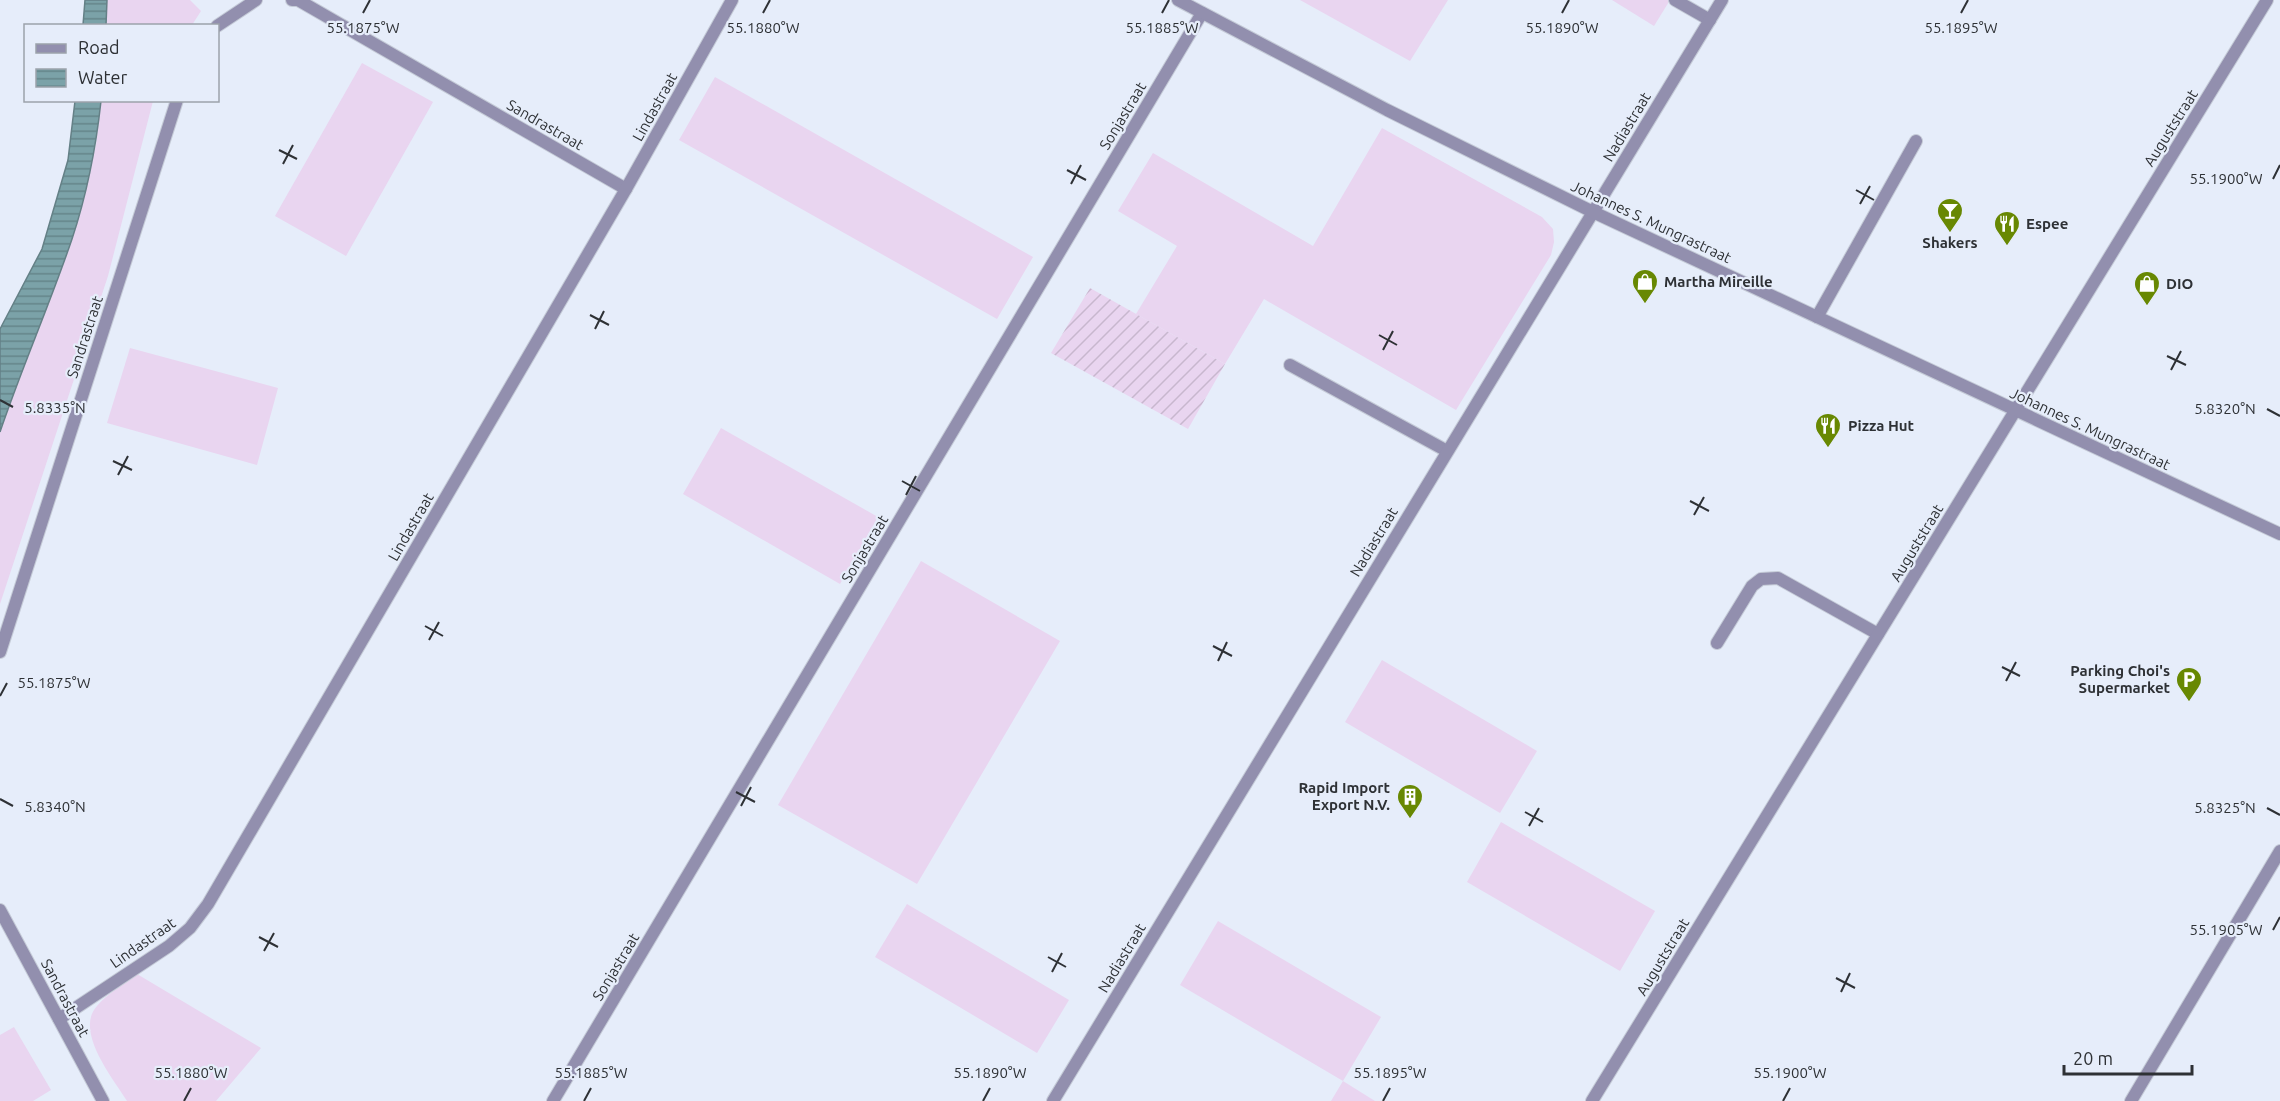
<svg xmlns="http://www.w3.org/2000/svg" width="2280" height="1101" viewBox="0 0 2280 1101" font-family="Ubuntu,sans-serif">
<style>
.grass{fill:#e9d5f0}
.garden{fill:url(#garden-furrows)}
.water{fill:url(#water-rules);stroke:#648086;stroke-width:1.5}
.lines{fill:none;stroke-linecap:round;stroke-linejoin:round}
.service-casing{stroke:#c5cbd7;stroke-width:14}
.minor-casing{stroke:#c5cbd7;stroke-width:14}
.tertiary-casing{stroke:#c5cbd7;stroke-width:14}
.service{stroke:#928fae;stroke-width:12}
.minor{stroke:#928fae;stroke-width:12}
.tertiary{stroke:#928fae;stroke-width:12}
.ticks{fill:none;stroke:#2e3135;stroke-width:2}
.labels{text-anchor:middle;stroke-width:4.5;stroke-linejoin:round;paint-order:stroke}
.street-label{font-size:15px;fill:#2e3135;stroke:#e6edfa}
.poi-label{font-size:15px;font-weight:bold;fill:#2e3135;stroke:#e6edfa;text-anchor:start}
.ticks-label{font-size:15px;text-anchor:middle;fill:#2e3135;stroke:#e6edfa;stroke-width:4.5;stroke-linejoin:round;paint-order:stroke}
</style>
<defs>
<pattern id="garden-furrows" width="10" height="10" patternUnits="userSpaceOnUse" patternTransform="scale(1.5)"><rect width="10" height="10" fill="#e9d5f0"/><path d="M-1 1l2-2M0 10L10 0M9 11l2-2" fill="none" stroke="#c8b7ce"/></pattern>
<pattern id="water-rules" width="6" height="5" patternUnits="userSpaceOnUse" patternTransform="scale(1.5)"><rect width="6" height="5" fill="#7ba2a8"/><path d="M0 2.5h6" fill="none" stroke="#65858a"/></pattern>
</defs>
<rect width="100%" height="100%" fill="#e6edfa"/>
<!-- grass -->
<g class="grass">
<path d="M 107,0 L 190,0 L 201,11 L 192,25 L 106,25 Z"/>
<path d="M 1300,0 L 1448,0 L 1410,61 Z"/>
<path d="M 1612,0 L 1670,0 L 1654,26 Z"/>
<path d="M 362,63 L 433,102 L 346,256 L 275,216 Z"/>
<path d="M 715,77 L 1033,257 L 997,319 L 679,140 Z"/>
<path d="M 101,101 L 153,101 L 108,276 L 0,604 L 0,432 L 19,376 L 72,238 L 96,145 Z"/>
<path d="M 1382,128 L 1542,217 L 1553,229 L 1554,242 L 1551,255 L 1456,410 L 1264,299 L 1225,364 L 1136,314 L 1177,246 L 1118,211 L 1153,153 L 1313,246 Z"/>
<path d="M 130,348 L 278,388 L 257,465 L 107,423 Z"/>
<path d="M 721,428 L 878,517 L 840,584 L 683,494 Z"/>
<path d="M 921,561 L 1060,641 L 917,884 L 778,805 Z"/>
<path d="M 1382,660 L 1537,751 L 1500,813 L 1345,722 Z"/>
<path d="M 1501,822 L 1655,911 L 1620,971 L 1467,882 Z"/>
<path d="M 907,904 L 1069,1000 L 1037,1053 L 875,957 Z"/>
<path d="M 1218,921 L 1381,1017 L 1343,1081 L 1375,1101 L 1331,1101 L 1343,1081 L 1180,985 Z"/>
<path d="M 137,974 L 261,1048 L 216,1101 L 127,1101 C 113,1078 74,1031 97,1006 C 107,994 124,984 137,974 Z"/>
<path d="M 14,1027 L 51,1090 L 33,1101 L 0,1101 L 0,1035 Z"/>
</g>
<!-- garden -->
<path class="garden" d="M 1090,288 L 1225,364 L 1188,429 L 1051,353 Z"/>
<!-- water -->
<g class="water">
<path d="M 85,0 L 107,0 L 106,25 L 83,25 Z"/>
<path d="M 75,101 L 101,101 C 96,147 87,194 72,239 C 50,304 22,367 0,432 L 0,329 L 42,249 L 68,160 Z"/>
</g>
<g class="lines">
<defs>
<g id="service">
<path d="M 1675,0 L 1710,20"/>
<path d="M 1817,317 L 1916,141"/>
<path d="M 1290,365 L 1447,451"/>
<path d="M 1717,643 L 1752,586 L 1761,579 L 1778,578 L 1878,634"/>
</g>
<g id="minor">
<path d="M 292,0 L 298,0 L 626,189"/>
<path d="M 217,26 L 256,0"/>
<path d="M 0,652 L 177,100"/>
<path d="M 0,910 L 103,1101"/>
<path d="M 59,1019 L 169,946 L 190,928 L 208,904 L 626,189 L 732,0"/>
<path d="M 553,1101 L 1202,13"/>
<path d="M 1053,1101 L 1722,0"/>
<path d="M 1592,1101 L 2267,0"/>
<path d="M 2131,1101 L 2280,851"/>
</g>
<path id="tertiary" d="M 1178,0 L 1387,110 L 1593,212 L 2280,534"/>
</defs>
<!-- service casing -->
<use href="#service" class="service-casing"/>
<!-- minor casing -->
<use href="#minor" class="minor-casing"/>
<!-- tertiary casing -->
<use href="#tertiary" class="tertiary-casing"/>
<!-- service -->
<use href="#service" class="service"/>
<!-- minor -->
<use href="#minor" class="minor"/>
<!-- tertiary -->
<use href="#tertiary" class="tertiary"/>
</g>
<!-- ticks -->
<path class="ticks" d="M 363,13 L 370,0M 763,13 L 770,0M 1162,13 L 1169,0M 1562,13 L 1569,0M 1961,13 L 1968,0M 279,150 L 297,159M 283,164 L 293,145M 1067,170 L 1086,180M 2273,179 L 2280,165M 1071,184 L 1081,165M 1856,190 L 1874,200M 1860,204 L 1870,186M 590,315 L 609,325M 595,329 L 604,311M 1379,335 L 1397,345M 1383,350 L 1393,331M 2167,356 L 2186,365M 2171,370 L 2181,351M 0,400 L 13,407M 2267,409 L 2280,416M 113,461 L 132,470M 118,475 L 128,456M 902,481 L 920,491M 906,495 L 916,476M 1690,501 L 1709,511M 1694,515 L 1704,497M 425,626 L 443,636M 429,640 L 439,622M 1213,646 L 1232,656M 1218,661 L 1227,642M 2002,667 L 2020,676M 2006,681 L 2016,662M 0,696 L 7,683M 736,792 L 755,802M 0,799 L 13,806M 741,806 L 751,787M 2267,808 L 2280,815M 1525,812 L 1543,822M 1529,826 L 1539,808M 2273,930 L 2280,917M 259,937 L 278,947M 264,951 L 274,933M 1048,957 L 1066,967M 1052,972 L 1062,953M 1836,978 L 1855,988M 1841,992 L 1850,973M 184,1101 L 191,1088M 584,1101 L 591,1088M 983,1101 L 990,1088M 1383,1101 L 1390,1088M 1783,1101 L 1790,1088"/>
<!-- icons -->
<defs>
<symbol id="bar-pin" viewBox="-11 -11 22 30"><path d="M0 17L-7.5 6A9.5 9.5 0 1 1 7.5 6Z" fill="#688802" stroke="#e6edfa"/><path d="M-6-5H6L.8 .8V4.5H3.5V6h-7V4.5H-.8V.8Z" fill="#fff"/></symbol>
<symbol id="restaurant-pin" viewBox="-11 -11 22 30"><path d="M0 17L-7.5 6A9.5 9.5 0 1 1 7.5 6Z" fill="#688802" stroke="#e6edfa"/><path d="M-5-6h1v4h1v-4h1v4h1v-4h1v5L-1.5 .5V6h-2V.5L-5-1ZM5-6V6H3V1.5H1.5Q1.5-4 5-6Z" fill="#fff"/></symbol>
<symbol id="shop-pin" viewBox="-11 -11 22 30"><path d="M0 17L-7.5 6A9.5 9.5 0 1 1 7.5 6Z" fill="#688802" stroke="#e6edfa"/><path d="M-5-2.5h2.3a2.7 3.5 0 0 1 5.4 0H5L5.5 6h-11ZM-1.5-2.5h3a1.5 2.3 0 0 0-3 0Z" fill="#fff"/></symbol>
<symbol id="parking-pin" viewBox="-11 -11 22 30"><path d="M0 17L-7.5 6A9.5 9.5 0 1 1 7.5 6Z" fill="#688802" stroke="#e6edfa"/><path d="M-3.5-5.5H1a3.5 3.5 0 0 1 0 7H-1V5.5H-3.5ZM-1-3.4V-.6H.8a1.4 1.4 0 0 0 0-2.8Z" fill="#fff"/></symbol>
<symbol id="building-pin" viewBox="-11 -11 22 30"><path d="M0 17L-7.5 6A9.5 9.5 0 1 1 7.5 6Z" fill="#688802" stroke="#e6edfa"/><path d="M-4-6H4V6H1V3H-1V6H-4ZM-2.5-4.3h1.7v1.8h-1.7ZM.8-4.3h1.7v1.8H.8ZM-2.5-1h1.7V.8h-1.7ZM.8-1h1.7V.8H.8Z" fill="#fff"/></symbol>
</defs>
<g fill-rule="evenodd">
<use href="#bar-pin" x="1935" y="196" width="30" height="40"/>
<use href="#restaurant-pin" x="1992" y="209" width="30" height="40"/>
<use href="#shop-pin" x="1630" y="267" width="30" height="40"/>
<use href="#shop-pin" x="2132" y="269" width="30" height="40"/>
<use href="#restaurant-pin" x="1813" y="411" width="30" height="40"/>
<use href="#parking-pin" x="2174" y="665" width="30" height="40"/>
<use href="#building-pin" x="1395" y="782" width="30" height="40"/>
</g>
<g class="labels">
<!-- street labels -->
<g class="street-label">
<text transform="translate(655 107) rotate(-61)" y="5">Lindastraat</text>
<text transform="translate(1123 116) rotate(-59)" y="5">Sonjastraat</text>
<text transform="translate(545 125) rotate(30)" y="5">Sandrastraat</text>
<text transform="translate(1627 127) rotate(-59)" y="5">Nadiastraat</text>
<text transform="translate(2171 128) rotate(-58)" y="5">Auguststraat</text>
<text transform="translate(1651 222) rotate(25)" y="5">Johannes S. Mungrastraat</text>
<text transform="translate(85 337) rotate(-72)" y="5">Sandrastraat</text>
<text transform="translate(2090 429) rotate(25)" y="5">Johannes S. Mungrastraat</text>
<text transform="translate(411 527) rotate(-60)" y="5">Lindastraat</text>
<text transform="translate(1374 542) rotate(-59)" y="5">Nadiastraat</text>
<text transform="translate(1917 543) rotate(-59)" y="5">Auguststraat</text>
<text transform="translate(865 549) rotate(-59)" y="5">Sonjastraat</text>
<text transform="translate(143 943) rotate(-35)" y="5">Lindastraat</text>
<text transform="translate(1663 957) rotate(-59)" y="5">Auguststraat</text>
<text transform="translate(1122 958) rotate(-59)" y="5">Nadiastraat</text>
<text transform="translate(616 967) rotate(-59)" y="5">Sonjastraat</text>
<text transform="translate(65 998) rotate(62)" y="5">Sandrastraat</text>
</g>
<!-- poi labels -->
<g class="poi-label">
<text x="2026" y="229">Espee</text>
<text x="1950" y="248" text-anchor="middle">Shakers</text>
<text x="1664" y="287">Martha Mireille</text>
<text x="2166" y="289">DIO</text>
<text x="1848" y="431">Pizza Hut</text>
<text x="2170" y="676" text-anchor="end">Parking Choi's<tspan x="2170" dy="17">Supermarket</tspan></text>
<text x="1390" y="793" text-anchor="end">Rapid Import<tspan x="1390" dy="17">Export N.V.</tspan></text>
</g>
</g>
<g class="ticks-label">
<text x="363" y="33">55.1875°W</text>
<text x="763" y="33">55.1880°W</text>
<text x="1162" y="33">55.1885°W</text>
<text x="1562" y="33">55.1890°W</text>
<text x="1961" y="33">55.1895°W</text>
<text x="2226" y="184">55.1900°W</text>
<text x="55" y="413">5.8335°N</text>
<text x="2225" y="414">5.8320°N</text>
<text x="54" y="688">55.1875°W</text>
<text x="55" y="812">5.8340°N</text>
<text x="2225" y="813">5.8325°N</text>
<text x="2226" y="935">55.1905°W</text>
<text x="191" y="1078">55.1880°W</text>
<text x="591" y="1078">55.1885°W</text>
<text x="990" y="1078">55.1890°W</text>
<text x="1390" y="1078">55.1895°W</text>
<text x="1790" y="1078">55.1900°W</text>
</g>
<!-- legend -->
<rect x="24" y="24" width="195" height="78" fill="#e6edfa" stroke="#9ca2ab" stroke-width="1.5"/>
<rect x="36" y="44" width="30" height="9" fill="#928fae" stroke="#9ca2ab" stroke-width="1.5"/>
<text x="78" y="54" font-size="18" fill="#2e3135">Road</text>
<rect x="36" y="69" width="30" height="18" fill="url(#water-rules)" stroke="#9ca2ab" stroke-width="1.5"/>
<text x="78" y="84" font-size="18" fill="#2e3135">Water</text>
<!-- scale -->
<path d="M2064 1065v9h128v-9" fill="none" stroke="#2e3135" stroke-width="3"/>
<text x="2073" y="1065" font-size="18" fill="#2e3135" stroke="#e6edfa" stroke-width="4.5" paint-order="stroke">20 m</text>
</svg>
